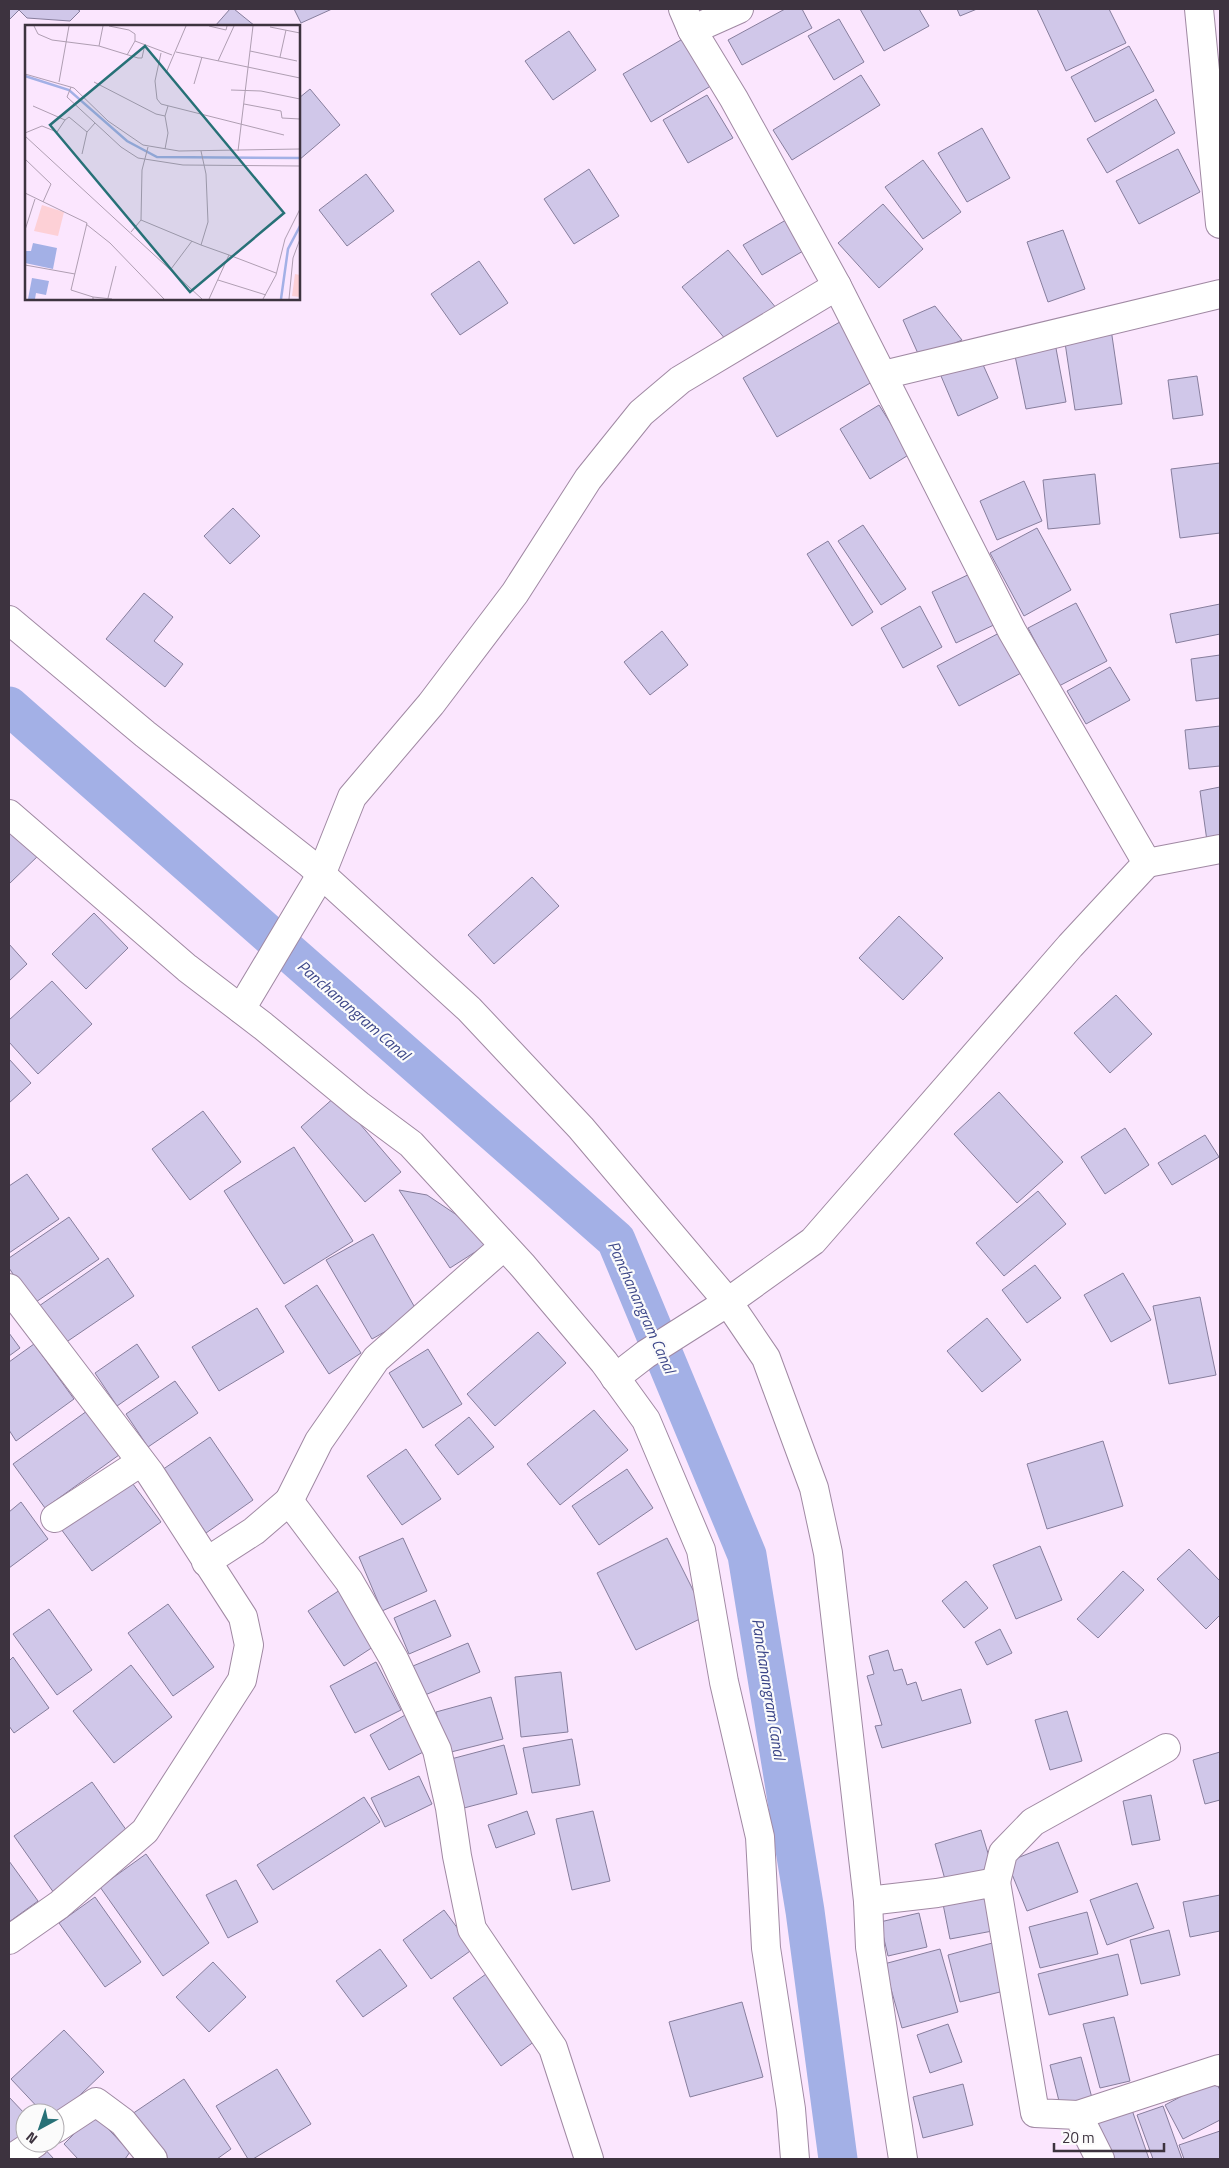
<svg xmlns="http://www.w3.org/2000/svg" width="1229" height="2168" viewBox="0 0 1229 2168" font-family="'Titillium Web',sans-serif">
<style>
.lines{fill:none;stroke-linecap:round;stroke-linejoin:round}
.canal{stroke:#a3b0e6;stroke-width:39}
.building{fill:#d0c7e9;stroke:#877e9d}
.street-casing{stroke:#a089a3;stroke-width:30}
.street{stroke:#fff;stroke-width:28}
.labels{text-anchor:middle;stroke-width:4.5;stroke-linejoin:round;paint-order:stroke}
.water-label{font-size:16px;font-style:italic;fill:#3c4688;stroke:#fbfbfb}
.inset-river{fill:none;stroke:#a3b0e6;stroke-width:2.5}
.inset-road{fill:none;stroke:#af9eb2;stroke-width:1}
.view{fill:#277177;fill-opacity:0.15;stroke:#277177;stroke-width:2.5}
.inset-edge{fill:none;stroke:#3d333f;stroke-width:2.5}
</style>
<rect width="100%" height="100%" fill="#fbe6fe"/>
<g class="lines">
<!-- canal -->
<path class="canal" d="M 9,706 L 616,1240 L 747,1555 L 805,1911 L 838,2159"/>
</g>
<!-- building -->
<g class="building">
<path d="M 9,9 L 77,9 L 80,11 L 70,21 L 27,18 L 19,10 L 9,20 Z"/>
<path d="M 230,9 L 234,9 L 255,26 L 215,26 Z"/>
<path d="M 294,9 L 332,9 L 301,23 Z"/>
<path d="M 785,9 L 802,9 L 812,28 L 742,65 L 728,40 Z"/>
<path d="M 860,9 L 919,9 L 929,26 L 884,51 Z"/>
<path d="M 957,9 L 977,9 L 960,16 Z"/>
<path d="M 1037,9 L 1109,9 L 1126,43 L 1066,71 Z"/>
<path d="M 839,19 L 864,62 L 834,80 L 808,36 Z"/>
<path d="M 569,31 L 596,70 L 553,100 L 525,61 Z"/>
<path d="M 686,37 L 714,84 L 651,122 L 623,74 Z"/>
<path d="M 1129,46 L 1154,91 L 1095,122 L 1071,77 Z"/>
<path d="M 861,75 L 880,105 L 792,160 L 773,130 Z"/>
<path d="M 310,89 L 340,125 L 299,160 L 299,98 Z"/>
<path d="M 707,95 L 733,138 L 688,163 L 663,120 Z"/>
<path d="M 1156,99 L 1175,133 L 1107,173 L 1087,139 Z"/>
<path d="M 982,128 L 1010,178 L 967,202 L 938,153 Z"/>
<path d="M 1178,149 L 1200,192 L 1139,224 L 1116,181 Z"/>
<path d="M 923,160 L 961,212 L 923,239 L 885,187 Z"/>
<path d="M 589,169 L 619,216 L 574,244 L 544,199 Z"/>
<path d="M 366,174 L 394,211 L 347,246 L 319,210 Z"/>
<path d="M 883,204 L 923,249 L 879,288 L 838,243 Z"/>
<path d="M 791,217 L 810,247 L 762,275 L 743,245 Z"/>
<path d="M 1063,230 L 1085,289 L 1048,302 L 1027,242 Z"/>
<path d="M 728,250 L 777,309 L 731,346 L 682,287 Z"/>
<path d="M 479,261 L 508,303 L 460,335 L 431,294 Z"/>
<path d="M 935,306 L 962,340 L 920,358 L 903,320 Z"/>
<path d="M 845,319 L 879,378 L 777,437 L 743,378 Z"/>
<path d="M 1111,329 L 1122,404 L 1075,410 L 1064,336 Z"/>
<path d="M 1055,343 L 1066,402 L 1026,409 L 1014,351 Z"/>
<path d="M 980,358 L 998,398 L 958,416 L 941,376 Z"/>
<path d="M 1197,376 L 1203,415 L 1173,419 L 1168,380 Z"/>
<path d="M 879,405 L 910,454 L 870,479 L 840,429 Z"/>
<path d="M 1220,463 L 1220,533 L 1180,538 L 1171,469 Z"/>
<path d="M 1095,474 L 1100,524 L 1048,529 L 1043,480 Z"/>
<path d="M 1024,481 L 1042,521 L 997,540 L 980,501 Z"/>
<path d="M 233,508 L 260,536 L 230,564 L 204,536 Z"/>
<path d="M 863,525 L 906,589 L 881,605 L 838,541 Z"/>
<path d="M 1037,528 L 1071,590 L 1024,616 L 990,553 Z"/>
<path d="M 828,541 L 873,612 L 852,626 L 807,554 Z"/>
<path d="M 976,571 L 1000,622 L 956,643 L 932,592 Z"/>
<path d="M 144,593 L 173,617 L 154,641 L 183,664 L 165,687 L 106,639 Z"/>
<path d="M 1076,603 L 1107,661 L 1059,686 L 1028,628 Z"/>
<path d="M 1220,604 L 1220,634 L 1176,643 L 1170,614 Z"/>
<path d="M 920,606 L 942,647 L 903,668 L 881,628 Z"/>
<path d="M 662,631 L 688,665 L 650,695 L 624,662 Z"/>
<path d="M 1001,632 L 1023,672 L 959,706 L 937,666 Z"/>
<path d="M 1220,655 L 1220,698 L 1196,701 L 1191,659 Z"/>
<path d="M 1110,667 L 1130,700 L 1086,724 L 1067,691 Z"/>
<path d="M 1220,726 L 1220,766 L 1189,769 L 1185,730 Z"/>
<path d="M 1220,787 L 1220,839 L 1207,841 L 1200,791 Z"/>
<path d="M 9,820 L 41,853 L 9,884 Z"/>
<path d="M 532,877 L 559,906 L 494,964 L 468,935 Z"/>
<path d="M 94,913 L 128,948 L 86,989 L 52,954 Z"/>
<path d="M 899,916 L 943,958 L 903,1000 L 859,958 Z"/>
<path d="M 9,944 L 27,964 L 9,981 Z"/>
<path d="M 52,981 L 92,1024 L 38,1074 L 9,1042 L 9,1020 Z"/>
<path d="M 1116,995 L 1152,1034 L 1110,1073 L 1074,1033 Z"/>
<path d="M 9,1059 L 31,1083 L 9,1103 Z"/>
<path d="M 999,1092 L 1063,1162 L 1017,1203 L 954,1134 Z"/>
<path d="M 336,1096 L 401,1172 L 365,1202 L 301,1127 Z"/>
<path d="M 203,1111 L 241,1162 L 190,1200 L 152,1149 Z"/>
<path d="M 1125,1128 L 1149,1165 L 1105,1194 L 1081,1157 Z"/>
<path d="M 1205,1135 L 1219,1157 L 1172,1185 L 1158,1163 Z"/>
<path d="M 294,1147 L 353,1241 L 284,1284 L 224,1191 Z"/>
<path d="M 27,1174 L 59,1219 L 9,1253 L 9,1186 Z"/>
<path d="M 399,1190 L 427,1195 L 494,1240 L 450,1268 Z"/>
<path d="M 1038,1191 L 1066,1224 L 1004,1276 L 976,1243 Z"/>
<path d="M 69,1217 L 99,1259 L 33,1304 L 9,1268 L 9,1258 Z"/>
<path d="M 373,1234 L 418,1313 L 372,1339 L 326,1260 Z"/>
<path d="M 108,1258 L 134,1296 L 65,1343 L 39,1306 Z"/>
<path d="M 1035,1265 L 1061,1298 L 1027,1323 L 1002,1290 Z"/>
<path d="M 1123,1273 L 1151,1320 L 1111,1342 L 1084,1295 Z"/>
<path d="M 317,1285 L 361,1353 L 329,1374 L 285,1306 Z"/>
<path d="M 1200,1297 L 1216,1375 L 1169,1384 L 1153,1306 Z"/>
<path d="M 257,1308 L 284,1352 L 219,1391 L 192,1347 Z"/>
<path d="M 987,1318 L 1021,1360 L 982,1392 L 947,1351 Z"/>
<path d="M 538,1332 L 566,1363 L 495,1426 L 467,1394 Z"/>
<path d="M 9,1333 L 20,1348 L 9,1356 Z"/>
<path d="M 34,1344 L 74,1399 L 16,1441 L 9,1430 L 9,1362 Z"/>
<path d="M 137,1344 L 159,1377 L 117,1406 L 95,1373 Z"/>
<path d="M 428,1349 L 462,1404 L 423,1428 L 389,1373 Z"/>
<path d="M 175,1381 L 198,1413 L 148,1447 L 126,1414 Z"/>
<path d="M 594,1410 L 628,1450 L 560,1505 L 527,1464 Z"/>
<path d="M 87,1411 L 119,1455 L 45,1508 L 13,1464 Z"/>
<path d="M 469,1417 L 494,1447 L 458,1475 L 435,1445 Z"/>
<path d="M 210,1437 L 253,1500 L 206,1533 L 162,1470 Z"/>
<path d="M 1103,1441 L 1123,1506 L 1047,1529 L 1027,1464 Z"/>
<path d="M 406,1449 L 441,1499 L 402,1525 L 367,1476 Z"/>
<path d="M 627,1469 L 653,1508 L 599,1545 L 572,1506 Z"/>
<path d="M 130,1480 L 161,1522 L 92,1571 L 61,1529 Z"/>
<path d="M 21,1502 L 48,1539 L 9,1568 L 9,1512 Z"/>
<path d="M 403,1538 L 427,1591 L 382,1611 L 359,1557 Z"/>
<path d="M 667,1538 L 706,1616 L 636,1650 L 597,1573 Z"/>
<path d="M 1040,1546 L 1062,1600 L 1016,1619 L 993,1565 Z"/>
<path d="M 1189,1549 L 1220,1581 L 1220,1615 L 1206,1629 L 1157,1579 Z"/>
<path d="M 1123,1571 L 1144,1590 L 1098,1638 L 1077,1619 Z"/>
<path d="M 966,1581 L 988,1608 L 964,1628 L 942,1601 Z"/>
<path d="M 340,1590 L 376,1645 L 344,1666 L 308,1611 Z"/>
<path d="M 435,1600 L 451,1636 L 409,1654 L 394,1618 Z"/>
<path d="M 168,1604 L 214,1667 L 173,1696 L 128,1633 Z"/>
<path d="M 49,1609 L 92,1670 L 57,1695 L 13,1634 Z"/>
<path d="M 1000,1629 L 1012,1653 L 987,1665 L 975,1642 Z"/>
<path d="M 468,1643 L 480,1672 L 425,1695 L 413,1666 Z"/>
<path d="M 888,1650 L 894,1671 L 902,1669 L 907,1685 L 916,1682 L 922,1701 L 961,1689 L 971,1723 L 882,1748 L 875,1726 L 882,1725 L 867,1676 L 874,1674 L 869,1656 Z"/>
<path d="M 13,1657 L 49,1708 L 14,1733 L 9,1726 L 9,1661 Z"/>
<path d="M 376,1662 L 401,1710 L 355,1733 L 330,1686 Z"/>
<path d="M 131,1665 L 172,1717 L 114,1763 L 73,1711 Z"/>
<path d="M 561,1672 L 568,1732 L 521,1737 L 515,1677 Z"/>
<path d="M 491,1697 L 503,1739 L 447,1753 L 436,1712 Z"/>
<path d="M 1067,1711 L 1082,1761 L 1050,1770 L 1035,1720 Z"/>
<path d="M 407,1714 L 427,1750 L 389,1770 L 370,1735 Z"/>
<path d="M 572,1739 L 580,1785 L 532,1793 L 523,1748 Z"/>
<path d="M 504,1745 L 517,1794 L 464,1808 L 451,1759 Z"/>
<path d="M 1220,1752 L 1220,1800 L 1205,1804 L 1193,1760 Z"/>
<path d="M 419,1776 L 432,1804 L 385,1827 L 371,1798 Z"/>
<path d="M 92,1782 L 132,1838 L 54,1893 L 14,1836 Z"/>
<path d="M 1151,1795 L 1160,1840 L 1132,1845 L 1123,1801 Z"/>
<path d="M 364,1797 L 380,1822 L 273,1890 L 257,1865 Z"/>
<path d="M 527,1811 L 535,1834 L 496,1848 L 488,1825 Z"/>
<path d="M 593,1811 L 610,1881 L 572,1890 L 556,1819 Z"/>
<path d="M 981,1830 L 993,1870 L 946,1883 L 935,1844 Z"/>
<path d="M 1058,1842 L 1078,1892 L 1027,1911 L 1007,1862 Z"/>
<path d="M 146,1854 L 209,1943 L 163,1976 L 100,1887 Z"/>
<path d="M 9,1861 L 38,1901 L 9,1922 Z"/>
<path d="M 236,1880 L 258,1922 L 228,1938 L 206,1895 Z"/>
<path d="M 1137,1883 L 1154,1928 L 1107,1945 L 1090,1900 Z"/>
<path d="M 996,1889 L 1003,1929 L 950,1939 L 942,1899 Z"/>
<path d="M 1220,1895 L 1220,1931 L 1190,1937 L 1183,1902 Z"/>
<path d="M 95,1897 L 141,1962 L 105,1987 L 59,1923 Z"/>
<path d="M 444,1910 L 473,1949 L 431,1979 L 403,1940 Z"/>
<path d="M 1087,1912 L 1098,1954 L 1040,1968 L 1029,1927 Z"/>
<path d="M 919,1913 L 927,1947 L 888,1956 L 880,1922 Z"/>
<path d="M 1169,1930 L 1180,1975 L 1141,1984 L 1130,1940 Z"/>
<path d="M 996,1942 L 1008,1990 L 960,2002 L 948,1955 Z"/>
<path d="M 380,1949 L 407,1986 L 363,2017 L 336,1981 Z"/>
<path d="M 940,1949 L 958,2012 L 902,2028 L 884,1964 Z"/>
<path d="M 1118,1954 L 1128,1995 L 1049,2015 L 1038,1974 Z"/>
<path d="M 213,1962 L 246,1997 L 209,2032 L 176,1997 Z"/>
<path d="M 486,1974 L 535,2041 L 501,2066 L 453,1998 Z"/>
<path d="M 742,2002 L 763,2077 L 690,2097 L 669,2022 Z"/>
<path d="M 1114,2017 L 1130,2081 L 1100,2088 L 1083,2024 Z"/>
<path d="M 948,2024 L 962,2062 L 930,2073 L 917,2035 Z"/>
<path d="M 64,2030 L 104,2072 L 55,2119 L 55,2113 L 43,2113 L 11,2079 Z"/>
<path d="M 1081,2057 L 1092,2098 L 1060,2105 L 1050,2065 Z"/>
<path d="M 277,2069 L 311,2124 L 253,2159 L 248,2159 L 216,2106 Z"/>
<path d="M 184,2079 L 231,2149 L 217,2159 L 162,2159 L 132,2114 Z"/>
<path d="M 1214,2079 L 1220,2090 L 1220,2120 L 1183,2139 L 1165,2105 Z"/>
<path d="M 963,2084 L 973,2125 L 923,2138 L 913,2097 Z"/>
<path d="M 9,2097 L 25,2114 L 25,2139 L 9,2155 Z"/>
<path d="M 1163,2106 L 1182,2159 L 1153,2159 L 1137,2115 Z"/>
<path d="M 1132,2110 L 1149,2159 L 1110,2159 L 1097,2121 Z"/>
<path d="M 94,2114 L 130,2152 L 125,2159 L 78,2159 L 64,2144 Z"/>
<path d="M 1220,2131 L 1220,2159 L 1184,2159 L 1179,2145 Z"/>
<path d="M 40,2144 L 54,2159 L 24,2159 Z"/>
</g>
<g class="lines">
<defs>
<g id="street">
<path d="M 683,9 L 692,30"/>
<path d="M 1199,9 L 1220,224"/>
<path d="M 883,375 L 1220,294"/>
<path d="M 9,620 L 145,734 L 309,863 L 469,1009 L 581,1128 L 728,1302 L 766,1358 L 814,1488 L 828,1553 L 868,1901 L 870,1947 L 903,2159"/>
<path d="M 9,814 L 187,968 L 263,1026 L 360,1106 L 411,1144 L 523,1266 L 604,1362 L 646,1420 L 701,1550 L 724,1682 L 760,1837 L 766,1948 L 791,2109 L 795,2159"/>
<path d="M 1147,863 L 1220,849"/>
<path d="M 241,1009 L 321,875 L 352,797 L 431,704 L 515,593 L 588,479 L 641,413 L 680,380 L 837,286 L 734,99 L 692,30 L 739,9"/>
<path d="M 9,1288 L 150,1473 L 243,1617 L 249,1645 L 242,1680 L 145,1831 L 59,1905 L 9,1940"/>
<path d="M 615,1378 L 646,1354 L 728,1302 L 813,1241 L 1070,946 L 1147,863 L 1012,631 L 837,286"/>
<path d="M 289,1501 L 319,1441 L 376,1359 L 504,1246"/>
<path d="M 55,1518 L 141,1462"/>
<path d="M 206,1562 L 254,1531 L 289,1501 L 349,1581 L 394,1659 L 437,1750 L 450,1808 L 457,1856 L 472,1929 L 553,2048 L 589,2159"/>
<path d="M 996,1882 L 1003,1853 L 1033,1822 L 1166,1748"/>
<path d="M 868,1901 L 937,1893 L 996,1882 L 1035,2113 L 1078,2115 L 1100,2159"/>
<path d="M 1078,2115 L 1219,2069 L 1220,2072"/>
<path d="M 55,2129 L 96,2102 L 123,2122 L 153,2159"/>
<path d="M 11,2159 L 35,2143"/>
</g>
</defs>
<!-- street casing -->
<use href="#street" class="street-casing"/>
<!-- street -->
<use href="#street" class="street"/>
</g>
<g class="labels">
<!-- water labels -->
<g class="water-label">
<text transform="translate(354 1010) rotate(41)" y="6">Panchanangram Canal</text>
<text transform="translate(642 1307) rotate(66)" y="6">Panchanangram Canal</text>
<text transform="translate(769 1689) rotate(81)" y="6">Panchanangram Canal</text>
</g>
</g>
<!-- overview -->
<g transform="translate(25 25)">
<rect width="275" height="275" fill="#fbe6fe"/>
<path d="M 17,180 L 39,187 L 33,211 L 9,206 ZM 270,249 L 275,250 L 275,272 L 267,271 Z" fill="#fdd0d6"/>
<path d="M 8,218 L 32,223 L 28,244 L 0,238 L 0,226 L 6,226 ZM 7,253 L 24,256 L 21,270 L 11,268 L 10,274 L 3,274 Z" fill="#a3b0e6"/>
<path class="inset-river" d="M 0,51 L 44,65 L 102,116 L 132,132 L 275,133M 256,274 L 263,224 L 275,201"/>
<path class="inset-road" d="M 9,1 L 13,9 L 27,15 L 74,21 L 113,33 L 117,33 L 120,19M 84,1 L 104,5 L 110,9 L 110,16 L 147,30M 184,1 L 201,5 L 202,1M 245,2 L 275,8M 74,21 L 78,1M 225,26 L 272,36M 151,27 L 275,53M 136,28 L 130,56 L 132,74 L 136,79 L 259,110M 102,30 L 110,16M 255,32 L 261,5M 193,36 L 209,1M 141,48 L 161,1M 0,49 L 49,63 L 83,96 L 118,120 L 154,126 L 275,124M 34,57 L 44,1M 69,57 L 131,89 L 140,91 L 143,81M 169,59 L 177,32M 46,62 L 42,72 L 96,122 L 113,133 L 158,140 L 275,141M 206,65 L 236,66 L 275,74M 219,79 L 256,86 L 257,93 L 275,94M 8,81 L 40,95 L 44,92 L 62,107 L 70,98M 0,108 L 17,101 L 32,107 L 40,95M 0,111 L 177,274M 123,122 L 117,145 L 116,195 L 176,220M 140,124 L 143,108 L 140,91M 176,126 L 181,149 L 183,197 L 176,220 L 204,230 L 184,274M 213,126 L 228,1M 57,129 L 62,107M 0,134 L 26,159 L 18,177M 0,168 L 62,198 L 46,265 L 68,272 L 68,274M 61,199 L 85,218 L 139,274M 0,205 L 10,174M 106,207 L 116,195M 204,230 L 251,248M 0,240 L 50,249M 146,244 L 167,216M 193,255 L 241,270M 68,272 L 87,274M 83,273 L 91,241M 238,274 L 251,250 L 260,214 L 275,184M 264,274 L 268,233 L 275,214"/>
<path class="view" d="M 120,21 L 259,188 L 165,267 L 25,100 Z"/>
<rect width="275" height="275" class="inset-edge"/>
</g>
<!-- border -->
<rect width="1229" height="2168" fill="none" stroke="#3d333f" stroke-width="20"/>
<!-- north arrow -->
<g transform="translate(40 2128) rotate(220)"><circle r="24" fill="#fbfbfb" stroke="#afabb0"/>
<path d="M0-4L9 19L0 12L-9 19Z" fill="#277177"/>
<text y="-8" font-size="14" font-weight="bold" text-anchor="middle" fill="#3d333f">N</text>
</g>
<!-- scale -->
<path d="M1054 2143v8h110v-8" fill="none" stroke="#3d333f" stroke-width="2.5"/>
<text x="1062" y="2143" font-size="15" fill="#3d333f" stroke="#fbfbfb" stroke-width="4" paint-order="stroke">20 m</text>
</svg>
